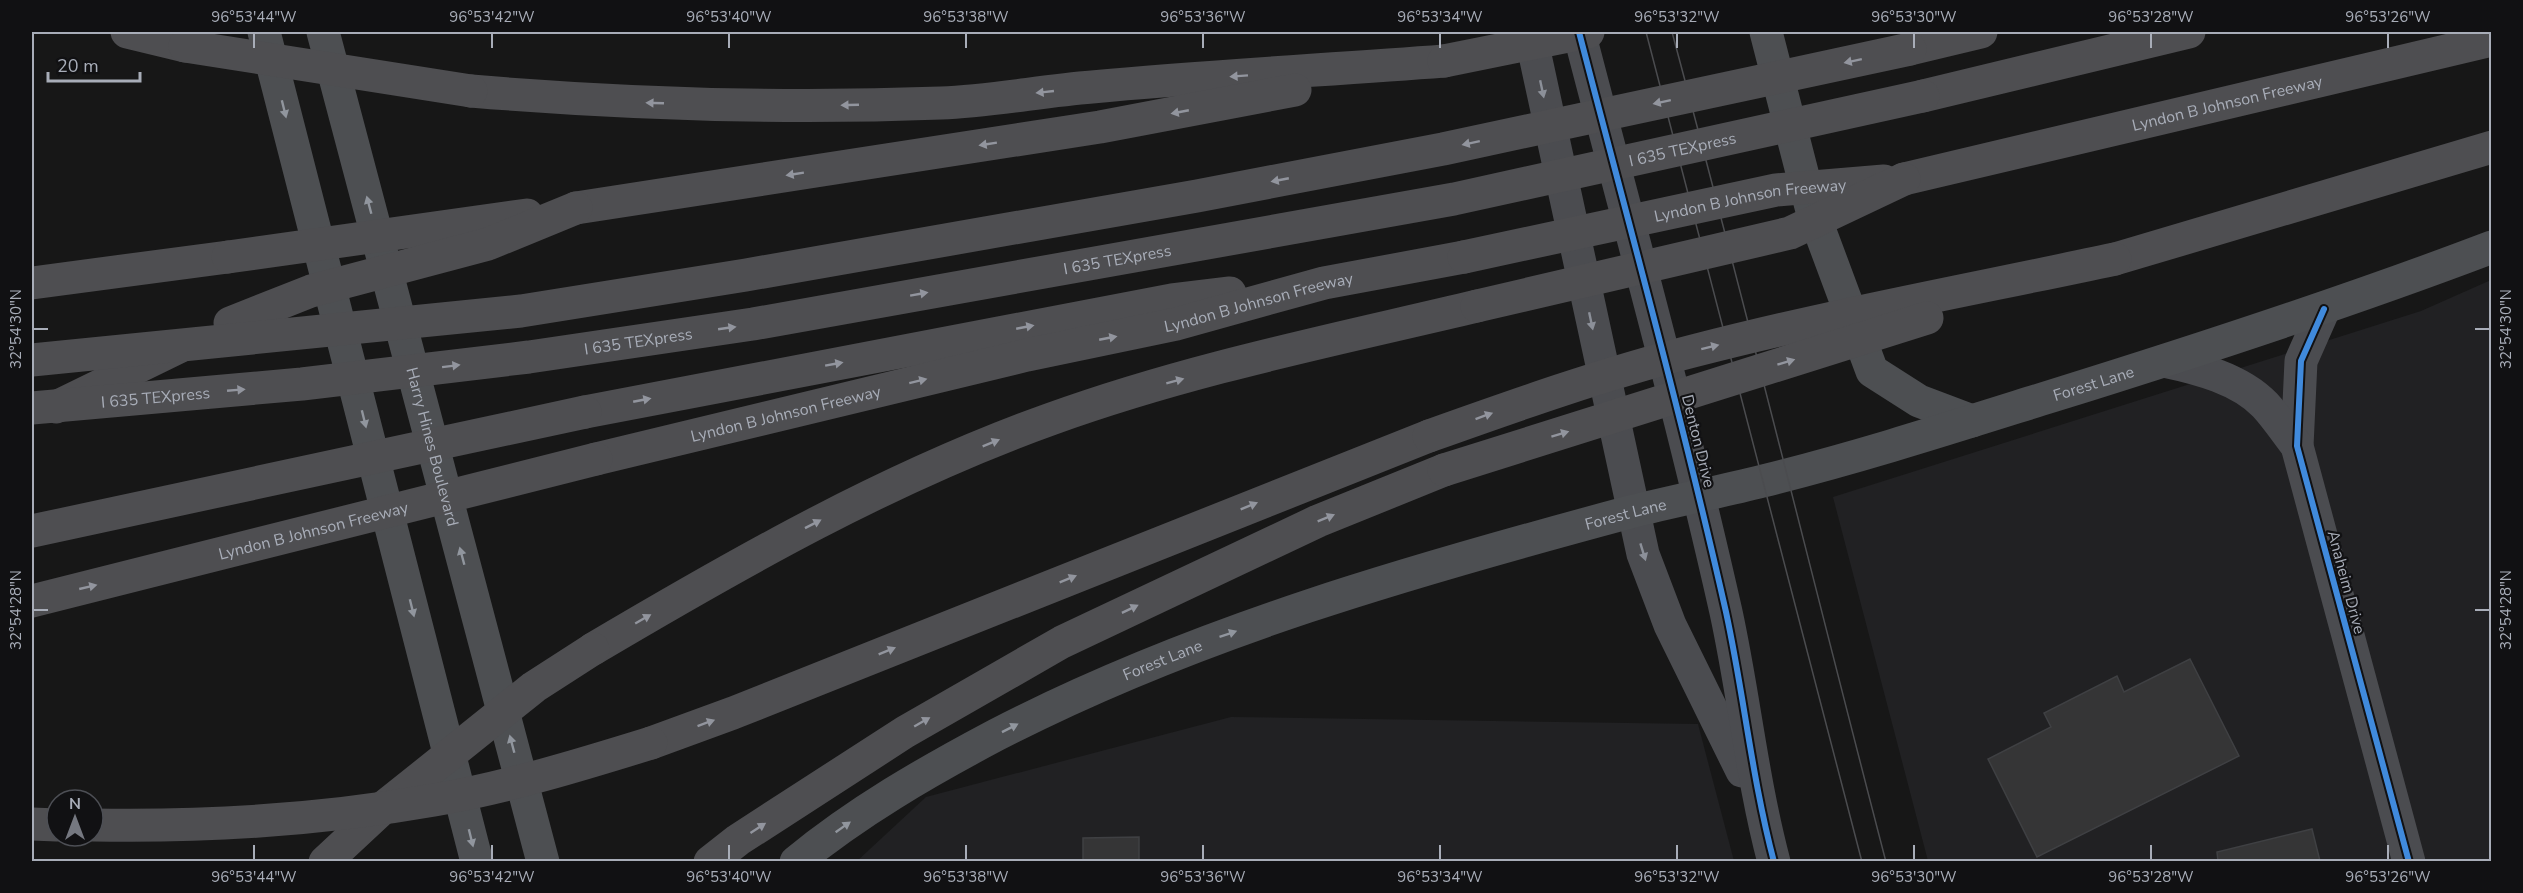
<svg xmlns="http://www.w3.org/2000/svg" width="2523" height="893" viewBox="0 0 2523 893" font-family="'Nunito Sans',sans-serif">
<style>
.built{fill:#212123}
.building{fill:#353536;stroke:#3f4043;stroke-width:1.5}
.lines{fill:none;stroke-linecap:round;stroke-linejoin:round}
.minor{stroke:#4b4c50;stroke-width:33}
.major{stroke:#4d4f52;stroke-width:33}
.highway{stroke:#4e4e51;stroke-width:33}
.tram{stroke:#4b4c4f;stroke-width:1.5}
.highway-bridge{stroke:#4e4e51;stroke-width:33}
.cycleway-casing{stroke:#111113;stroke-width:10}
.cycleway{stroke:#408adc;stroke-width:6}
.oneway{fill:#92959e}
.oneway2{fill:#8c9099}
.oneway3{fill:#91969e}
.ticks{fill:none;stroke:#a8adb8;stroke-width:2}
.labels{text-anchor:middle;stroke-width:4.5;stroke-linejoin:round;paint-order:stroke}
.street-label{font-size:16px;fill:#a8adb8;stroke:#111113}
.neatline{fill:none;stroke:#a8adb8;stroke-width:2}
.ticks-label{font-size:15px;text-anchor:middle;fill:#a8adb8}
</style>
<rect width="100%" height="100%" fill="#171717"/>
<!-- built -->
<g class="built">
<path d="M 2491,280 L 2491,861 L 1928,861 L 1833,497 L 2421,311 Z"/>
<path d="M 1231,717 L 1698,724 L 1734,861 L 856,862 L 926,797 Z"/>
</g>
<!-- building -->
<g class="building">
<path d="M 2190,659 L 2239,756 L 2037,857 L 1988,759 L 2051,727 L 2044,713 L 2117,676 L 2124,692 Z"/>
<path d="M 2312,829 L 2320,861 L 2218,861 L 2217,852 Z"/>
<path d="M 1139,837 L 1139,861 L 1083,861 L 1083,838 Z"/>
</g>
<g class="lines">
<!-- minor -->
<g class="minor">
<path d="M 1530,32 L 1643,554 L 1670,625 L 1742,771"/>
<path d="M 1579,32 C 1629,225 1682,417 1726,612 C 1744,695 1752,779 1774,862"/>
<path d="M 2324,309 L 2301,361 L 2297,446 L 2409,862"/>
<path d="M 2164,361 C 2198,368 2240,379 2265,405 C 2277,418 2286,432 2297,446"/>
</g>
<!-- major -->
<g class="major">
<path d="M 264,32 L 477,862"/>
<path id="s1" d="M 323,32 L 543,862"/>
<path d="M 1766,32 L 1811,207 L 1872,371 L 1919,401 L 1972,421"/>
<path id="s2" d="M 796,862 C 857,812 926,772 996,735 C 1195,632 1414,570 1630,512 C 1674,501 1719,492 1763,481 C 1860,457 1956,426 2052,396 C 2200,350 2347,302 2492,247"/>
</g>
<!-- highway -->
<g class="highway">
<path d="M 127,32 L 185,46"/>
<path d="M 1910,49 L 1981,32"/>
<path d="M 471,91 C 627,104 784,109 941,103 C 991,101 1042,91 1092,87 C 1209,76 1327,70 1444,61"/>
<path d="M 1923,96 L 2189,32"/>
<path id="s3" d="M 1904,179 L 2492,40"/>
<path d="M 576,208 L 1100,127 L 1295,90"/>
<path d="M 2115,259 L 2492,147"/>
<path d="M 32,283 L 228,257"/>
<path d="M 56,407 L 179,347"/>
<path d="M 585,412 L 1172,300 L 1230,293"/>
<path id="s4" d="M 596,459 L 1027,355 L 1176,324 L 1324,283 L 1464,257"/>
<path d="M 593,649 C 740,562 889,477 1051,419 C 1189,369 1334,340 1477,306"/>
<path d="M 651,743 L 733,713 L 1429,436"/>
<path d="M 32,824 L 57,825"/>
<path d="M 325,862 L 384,807"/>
<path d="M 710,862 L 738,840 L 905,732 L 1062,642 L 1318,521 L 1444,470"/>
</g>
<!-- tram -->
<g class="tram">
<path d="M 1646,32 L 1862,862"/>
<path d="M 1672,32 C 1746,307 1814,585 1886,862"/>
</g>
<!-- highway-bridge -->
<g class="highway-bridge">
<path d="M 185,46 L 471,91"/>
<path d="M 1444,61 L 1588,32"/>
<path d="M 228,257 L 527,215"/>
<path id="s5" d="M 1464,257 L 1776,190 L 1884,181"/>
<path d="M 1477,306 L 1790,233 L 1904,179"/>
<path d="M 230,323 L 311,291 L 488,244 L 576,208"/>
<path d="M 32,360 L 521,311 L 746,275 L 1197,196 L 1443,149 L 1910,49"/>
<path id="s6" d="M 32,408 L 302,384 L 529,357 L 753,324 L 1454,199 L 1923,96"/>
<path d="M 1429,436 C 1516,405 1603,374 1693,351 C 1832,315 1974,289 2115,259"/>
<path d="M 1444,470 L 1927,318"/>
<path d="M 32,531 L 585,412"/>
<path id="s7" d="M 32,601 L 596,459"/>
<path d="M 384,807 L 534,687 L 593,649"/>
<path d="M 93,825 C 208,827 321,820 434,800 C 508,787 580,765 651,743"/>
</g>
<defs>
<g id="cycleway">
<path d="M 1579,32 C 1629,225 1682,417 1726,612 C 1744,695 1752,779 1774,862"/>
<path d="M 2324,309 L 2301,361 L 2297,446 L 2409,862"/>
</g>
</defs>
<!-- cycleway casing -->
<use href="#cycleway" class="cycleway-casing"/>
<!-- cycleway -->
<use href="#cycleway" class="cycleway"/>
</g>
<!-- one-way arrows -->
<defs><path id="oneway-solid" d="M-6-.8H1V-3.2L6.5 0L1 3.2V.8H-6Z" transform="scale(1.5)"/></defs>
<g class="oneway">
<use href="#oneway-solid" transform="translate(1853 61) rotate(168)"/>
<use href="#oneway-solid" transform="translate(1239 76) rotate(176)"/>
<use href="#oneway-solid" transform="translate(1045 92) rotate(174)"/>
<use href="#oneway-solid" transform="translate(1662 102) rotate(168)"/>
<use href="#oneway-solid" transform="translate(655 103) rotate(-178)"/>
<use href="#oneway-solid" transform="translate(850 105) rotate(178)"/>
<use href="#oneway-solid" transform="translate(1180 112) rotate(169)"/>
<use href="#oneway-solid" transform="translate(1471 143) rotate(168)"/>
<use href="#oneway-solid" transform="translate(988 144) rotate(171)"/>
<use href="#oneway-solid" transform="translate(795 174) rotate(171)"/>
<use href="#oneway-solid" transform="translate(1280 180) rotate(169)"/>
<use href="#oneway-solid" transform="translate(919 294) rotate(-10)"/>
<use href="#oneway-solid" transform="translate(1025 327) rotate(-11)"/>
<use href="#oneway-solid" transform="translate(727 328) rotate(-8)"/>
<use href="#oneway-solid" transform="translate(1108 338) rotate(-11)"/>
<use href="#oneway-solid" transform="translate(1710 347) rotate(-14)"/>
<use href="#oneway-solid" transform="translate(1786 362) rotate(-17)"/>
<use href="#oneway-solid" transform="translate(834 364) rotate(-10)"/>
<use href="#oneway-solid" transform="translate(451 366) rotate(-7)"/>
<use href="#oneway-solid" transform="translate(918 381) rotate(-14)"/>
<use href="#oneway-solid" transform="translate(1175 381) rotate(-15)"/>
<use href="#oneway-solid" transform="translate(236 390) rotate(-5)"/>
<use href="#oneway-solid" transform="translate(642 400) rotate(-11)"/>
<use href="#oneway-solid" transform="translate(1484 416) rotate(-20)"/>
<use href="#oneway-solid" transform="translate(1560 434) rotate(-17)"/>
<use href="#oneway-solid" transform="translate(991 443) rotate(-22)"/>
<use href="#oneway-solid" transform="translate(1249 506) rotate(-22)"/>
<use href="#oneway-solid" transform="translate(1326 518) rotate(-22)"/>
<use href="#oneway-solid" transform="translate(813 524) rotate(-27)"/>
<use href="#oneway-solid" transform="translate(1068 579) rotate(-22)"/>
<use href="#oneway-solid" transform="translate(88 587) rotate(-13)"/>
<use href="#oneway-solid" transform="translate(1130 609) rotate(-26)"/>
<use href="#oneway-solid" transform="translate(643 619) rotate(-30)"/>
<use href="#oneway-solid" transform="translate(887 651) rotate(-22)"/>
<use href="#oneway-solid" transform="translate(922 722) rotate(-30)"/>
<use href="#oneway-solid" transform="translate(706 723) rotate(-20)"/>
<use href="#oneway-solid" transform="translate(758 828) rotate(-33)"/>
</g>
<g class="oneway2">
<use href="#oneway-solid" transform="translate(1542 89) rotate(78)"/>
<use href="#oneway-solid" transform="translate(1591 321) rotate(78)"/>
<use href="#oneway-solid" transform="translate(1643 552) rotate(73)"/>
</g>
<g class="oneway3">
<use href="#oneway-solid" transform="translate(284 109) rotate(76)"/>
<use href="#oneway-solid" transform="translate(369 205) rotate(-105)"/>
<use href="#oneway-solid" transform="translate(364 419) rotate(76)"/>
<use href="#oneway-solid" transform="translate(462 556) rotate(-105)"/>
<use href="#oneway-solid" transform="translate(412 608) rotate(76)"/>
<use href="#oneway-solid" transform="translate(1228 634) rotate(-19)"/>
<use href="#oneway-solid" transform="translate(1010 728) rotate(-27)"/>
<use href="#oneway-solid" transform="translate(512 744) rotate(-105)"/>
<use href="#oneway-solid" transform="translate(843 827) rotate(-35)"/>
<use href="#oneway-solid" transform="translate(471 838) rotate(76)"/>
</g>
<!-- ticks -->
<path class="ticks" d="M 254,33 L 254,48M 492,33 L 492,48M 729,33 L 729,48M 966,33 L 966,48M 1203,33 L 1203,48M 1440,33 L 1440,48M 1677,33 L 1677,48M 1914,33 L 1914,48M 2151,33 L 2151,48M 2388,33 L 2388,48M 33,329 L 48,329M 2475,329 L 2490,329M 33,610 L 48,610M 2475,610 L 2490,610M 254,845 L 254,860M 492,845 L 492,860M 729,845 L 729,860M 966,845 L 966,860M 1203,845 L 1203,860M 1440,845 L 1440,860M 1677,845 L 1677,860M 1914,845 L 1914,860M 2151,845 L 2151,860M 2388,845 L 2388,860"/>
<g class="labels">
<!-- street labels -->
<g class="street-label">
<text dy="6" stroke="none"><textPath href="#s3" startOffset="332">Lyndon B Johnson Freeway</textPath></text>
<text dy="6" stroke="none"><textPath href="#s6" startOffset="1672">I 635 TEXpress</textPath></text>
<text dy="6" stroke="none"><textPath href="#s5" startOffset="292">Lyndon B Johnson Freeway</textPath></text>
<text dy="6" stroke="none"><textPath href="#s6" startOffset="1096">I 635 TEXpress</textPath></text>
<text dy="6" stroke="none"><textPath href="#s4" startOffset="681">Lyndon B Johnson Freeway</textPath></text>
<text dy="6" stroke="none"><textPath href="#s6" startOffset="610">I 635 TEXpress</textPath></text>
<text dy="6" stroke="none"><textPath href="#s2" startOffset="1392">Forest Lane</textPath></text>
<text dy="6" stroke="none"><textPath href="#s6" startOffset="124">I 635 TEXpress</textPath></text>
<text dy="6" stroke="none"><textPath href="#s4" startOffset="195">Lyndon B Johnson Freeway</textPath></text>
<text transform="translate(1699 441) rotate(76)" y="6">Denton Drive</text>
<text dy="6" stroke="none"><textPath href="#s1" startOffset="429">Harry Hines Boulevard</textPath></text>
<text dy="6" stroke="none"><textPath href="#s2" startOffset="906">Forest Lane</textPath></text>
<text dy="6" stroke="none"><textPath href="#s7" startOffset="290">Lyndon B Johnson Freeway</textPath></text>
<text transform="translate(2347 582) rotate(75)" y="6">Anaheim Drive</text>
<text dy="6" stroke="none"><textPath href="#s2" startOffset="420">Forest Lane</textPath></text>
</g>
</g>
<!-- border -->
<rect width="2523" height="893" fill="none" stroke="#111113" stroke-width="66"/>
<!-- north arrow -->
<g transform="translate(75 818)"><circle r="28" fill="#111113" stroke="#4d4f55" stroke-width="1.5"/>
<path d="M0-4.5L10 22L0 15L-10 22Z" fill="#757880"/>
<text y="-9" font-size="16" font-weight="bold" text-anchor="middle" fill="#a8adb8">N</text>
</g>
<!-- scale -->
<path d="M48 72v9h92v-9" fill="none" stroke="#a8adb8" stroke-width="3"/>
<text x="57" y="72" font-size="18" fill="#a8adb8" stroke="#111113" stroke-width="4.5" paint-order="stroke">20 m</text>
<rect x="33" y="33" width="2457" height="827" class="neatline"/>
<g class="ticks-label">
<text x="254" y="22">96°53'44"W</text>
<text x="492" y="22">96°53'42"W</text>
<text x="729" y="22">96°53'40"W</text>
<text x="966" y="22">96°53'38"W</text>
<text x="1203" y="22">96°53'36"W</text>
<text x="1440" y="22">96°53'34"W</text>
<text x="1677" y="22">96°53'32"W</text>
<text x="1914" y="22">96°53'30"W</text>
<text x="2151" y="22">96°53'28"W</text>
<text x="2388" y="22">96°53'26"W</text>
<text transform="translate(16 329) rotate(-90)" y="5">32°54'30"N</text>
<text transform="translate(2506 329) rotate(-90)" y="5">32°54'30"N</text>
<text transform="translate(16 610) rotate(-90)" y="5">32°54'28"N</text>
<text transform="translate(2506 610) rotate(-90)" y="5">32°54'28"N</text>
<text x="254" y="882">96°53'44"W</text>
<text x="492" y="882">96°53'42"W</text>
<text x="729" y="882">96°53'40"W</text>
<text x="966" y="882">96°53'38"W</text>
<text x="1203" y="882">96°53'36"W</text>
<text x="1440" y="882">96°53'34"W</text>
<text x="1677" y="882">96°53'32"W</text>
<text x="1914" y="882">96°53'30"W</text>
<text x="2151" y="882">96°53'28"W</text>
<text x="2388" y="882">96°53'26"W</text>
</g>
</svg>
